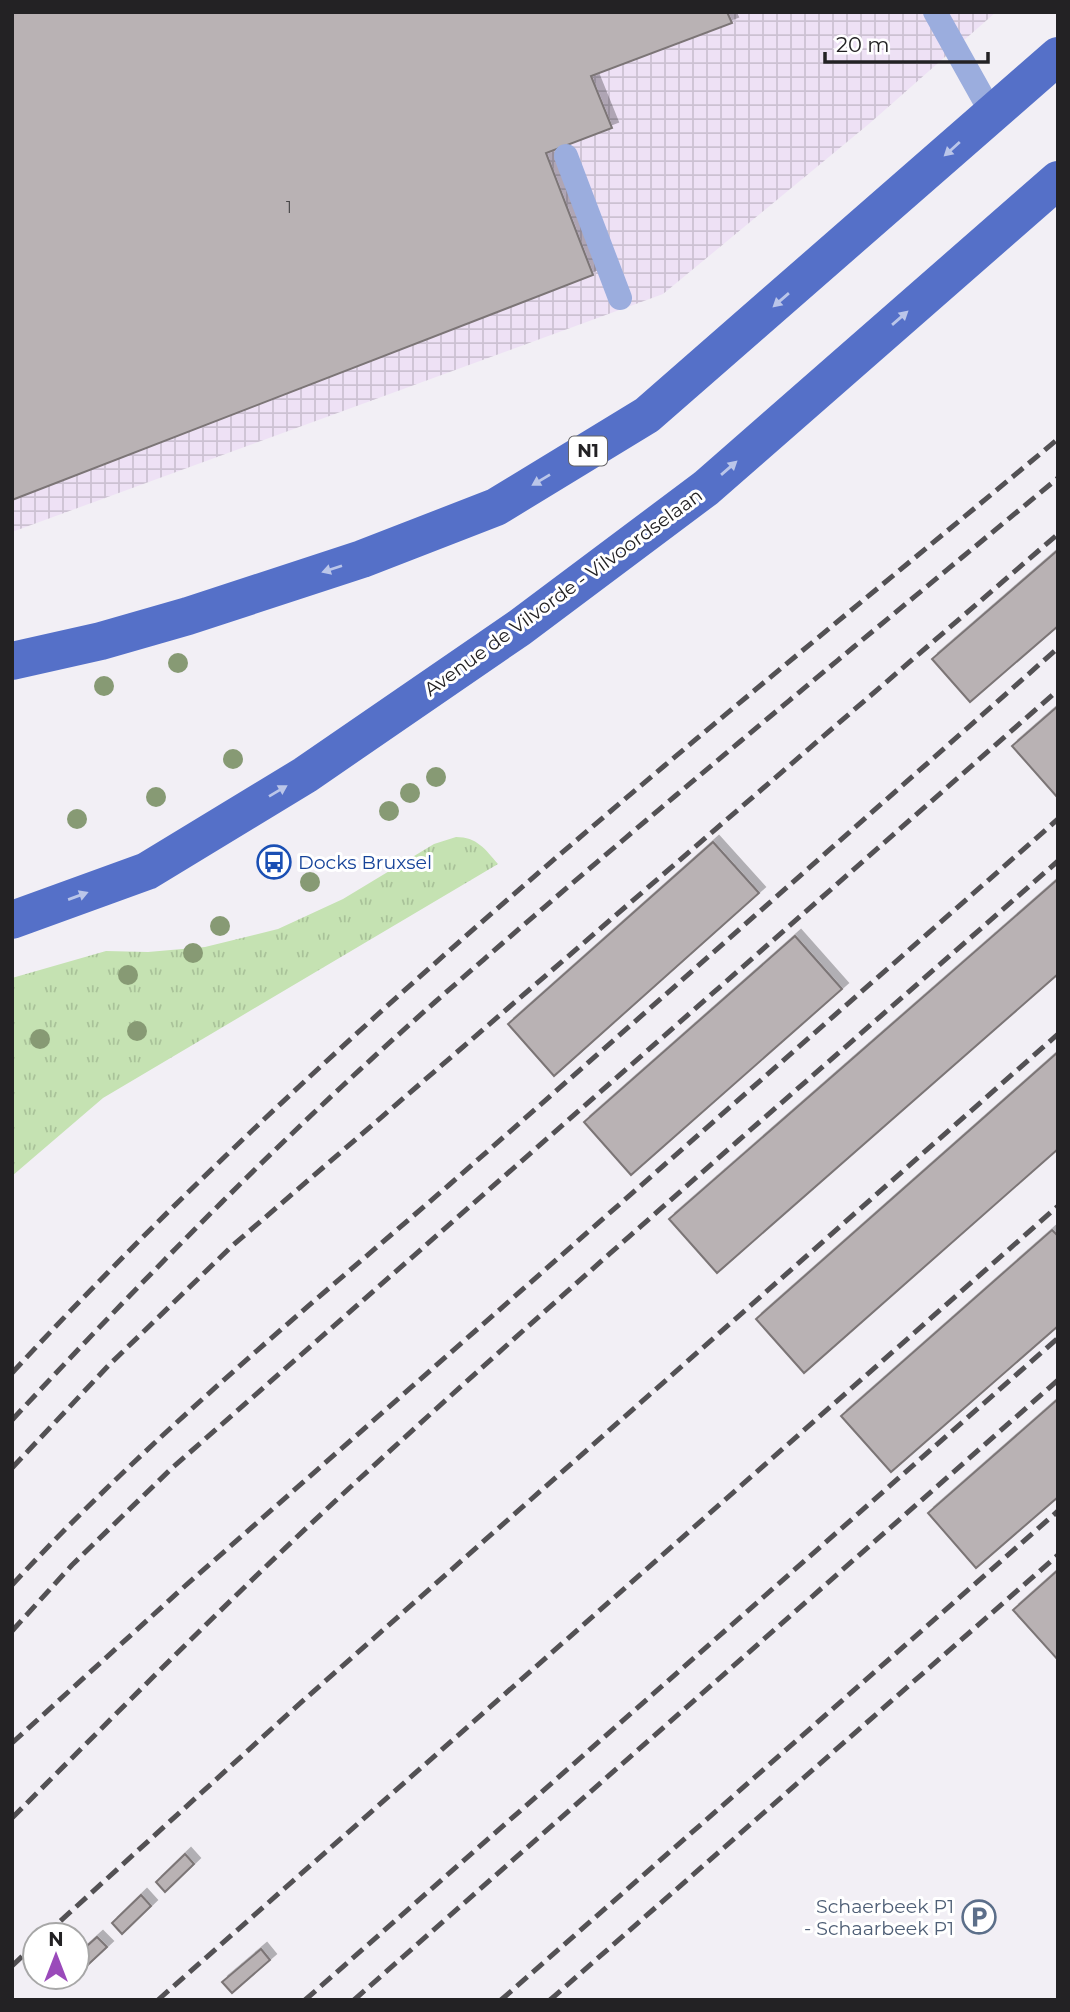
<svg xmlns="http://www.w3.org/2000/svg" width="1070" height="2012" viewBox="0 0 1070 2012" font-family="Montserrat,sans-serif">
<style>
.industrial{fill:url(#industrial-grid)}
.grass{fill:url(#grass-tufts)}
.building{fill:#b9b2b4;stroke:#7b7576;stroke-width:2;filter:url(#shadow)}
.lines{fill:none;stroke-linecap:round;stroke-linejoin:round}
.lane{stroke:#9badde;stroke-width:24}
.primary{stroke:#5570c8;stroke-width:38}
.rail{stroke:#535154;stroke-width:5;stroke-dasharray:14 7;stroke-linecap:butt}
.tree{fill:#879a74}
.oneway{fill:#bbc6e9}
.labels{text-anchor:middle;stroke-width:6;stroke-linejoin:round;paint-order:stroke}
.number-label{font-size:16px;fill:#484648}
.shield{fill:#fff;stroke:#656466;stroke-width:2}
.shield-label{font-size:18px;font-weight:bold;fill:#232224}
.street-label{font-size:19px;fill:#232224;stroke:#fff}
.transit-label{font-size:19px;fill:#164399;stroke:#fff;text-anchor:start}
.service-label{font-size:19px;fill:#4e5e75;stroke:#fff;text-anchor:end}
</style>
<defs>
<pattern id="industrial-grid" width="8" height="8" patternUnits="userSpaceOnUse" patternTransform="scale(1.75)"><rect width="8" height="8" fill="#eee1f5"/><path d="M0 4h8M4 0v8" fill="none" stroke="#ccc1d2"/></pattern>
<pattern id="grass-tufts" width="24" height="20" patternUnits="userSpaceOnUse" patternTransform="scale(1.75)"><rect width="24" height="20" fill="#c5e2b2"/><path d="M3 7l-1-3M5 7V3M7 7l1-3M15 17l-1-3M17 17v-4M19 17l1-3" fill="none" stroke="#a9c299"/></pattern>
<filter id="shadow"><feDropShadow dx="6" dy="-6" stdDeviation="0" flood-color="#0004"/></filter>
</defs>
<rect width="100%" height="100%" fill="#f2eff5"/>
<!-- industrial -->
<path class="industrial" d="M 12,12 L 996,12 L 870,123 L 663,294 L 12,532 Z"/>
<!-- grass -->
<path class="grass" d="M 456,837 C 477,837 485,849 498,864 L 103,1098 L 12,1176 L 12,978 L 106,951 L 148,952 L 205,947 L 278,929 L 343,899 L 434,844 Z"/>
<!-- building -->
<g class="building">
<path d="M 12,12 L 727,12 L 732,23 L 591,76 L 612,128 L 546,153 L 593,275 L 12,500 Z"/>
<path d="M 1058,550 L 1058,626 L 970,702 L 932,659 Z"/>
<path d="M 1058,706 L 1058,798 L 1012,746 Z"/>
<path d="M 713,842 L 759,893 L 554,1076 L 508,1024 Z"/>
<path d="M 1058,879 L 1058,974 L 717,1273 L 669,1219 Z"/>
<path d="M 795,936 L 842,989 L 631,1175 L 584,1122 Z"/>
<path d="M 1058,1052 L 1058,1149 L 804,1373 L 756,1319 Z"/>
<path d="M 1052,1230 L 1058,1236 L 1058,1326 L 891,1472 L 841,1416 Z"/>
<path d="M 1058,1399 L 1058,1497 L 976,1568 L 928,1513 Z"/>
<path d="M 1058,1570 L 1058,1660 L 1013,1610 Z"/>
<path d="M 185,1854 L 194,1864 L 165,1892 L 156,1882 Z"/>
<path d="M 141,1895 L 151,1906 L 122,1934 L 112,1923 Z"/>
<path d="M 97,1937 L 107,1947 L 77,1975 L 77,1955 Z"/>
<path d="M 261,1949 L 270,1960 L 232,1993 L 222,1982 Z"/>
</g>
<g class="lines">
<!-- lane -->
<g class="lane">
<path d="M 935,12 L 992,114"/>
<path d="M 566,156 L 620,298"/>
</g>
<!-- primary -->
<g class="primary">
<path d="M 12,661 L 101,641 L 188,616 L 362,559 L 496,507 L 647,415 L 1058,56"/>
<path d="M 12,920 L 147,871 L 305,775 L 519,628 L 706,488 L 1058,180"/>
</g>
<!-- rail -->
<g class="rail">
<path d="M 12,1373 C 330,1029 699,738 1058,439"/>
<path d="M 12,1420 C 147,1275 286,1133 435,1002 C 639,823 849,651 1058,478"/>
<path d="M 12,1468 L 109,1365 L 232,1246 L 1058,534"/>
<path d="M 12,1585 C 146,1440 300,1314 449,1185 C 652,1007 855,827 1058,648"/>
<path d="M 12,1631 L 72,1565 L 172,1468 L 1058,690"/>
<path d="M 12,1743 L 185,1586 L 1058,819"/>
<path d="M 12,1818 C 129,1701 246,1582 369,1470 C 595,1263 828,1063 1058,861"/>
<path d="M 45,1935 L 288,1714 L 1058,1034"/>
<path d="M 12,1966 L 35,1944"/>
<path d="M 158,2000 L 1058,1206"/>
<path d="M 305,2000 L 1058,1338"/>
<path d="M 354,2000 L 1058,1380"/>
<path d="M 501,2000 L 1058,1511"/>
<path d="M 550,2000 L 1058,1555"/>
</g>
</g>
<!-- trees -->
<g class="tree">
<circle cx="178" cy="663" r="10"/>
<circle cx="104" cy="686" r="10"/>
<circle cx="233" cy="759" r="10"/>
<circle cx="436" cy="777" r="10"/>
<circle cx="410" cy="793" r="10"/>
<circle cx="156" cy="797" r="10"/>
<circle cx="389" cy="811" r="10"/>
<circle cx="77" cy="819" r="10"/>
<circle cx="310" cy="882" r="10"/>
<circle cx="220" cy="926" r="10"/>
<circle cx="193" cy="953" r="10"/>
<circle cx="128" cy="975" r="10"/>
<circle cx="137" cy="1031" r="10"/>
<circle cx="40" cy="1039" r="10"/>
</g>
<!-- one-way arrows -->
<defs><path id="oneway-solid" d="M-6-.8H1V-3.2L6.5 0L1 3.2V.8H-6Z" transform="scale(1.75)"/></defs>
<g class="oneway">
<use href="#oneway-solid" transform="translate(952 149) rotate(138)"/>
<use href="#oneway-solid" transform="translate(781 300) rotate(139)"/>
<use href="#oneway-solid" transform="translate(900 318) rotate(-41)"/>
<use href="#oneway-solid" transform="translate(729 468) rotate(-41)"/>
<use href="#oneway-solid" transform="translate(541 480) rotate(149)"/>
<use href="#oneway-solid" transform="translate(332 569) rotate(162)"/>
<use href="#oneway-solid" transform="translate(278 791) rotate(-31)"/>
<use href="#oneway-solid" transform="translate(78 896) rotate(-20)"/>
</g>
<!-- icons -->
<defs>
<symbol id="bus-ring" viewBox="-11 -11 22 22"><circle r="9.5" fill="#fff" stroke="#1a4fb4" stroke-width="1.5"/><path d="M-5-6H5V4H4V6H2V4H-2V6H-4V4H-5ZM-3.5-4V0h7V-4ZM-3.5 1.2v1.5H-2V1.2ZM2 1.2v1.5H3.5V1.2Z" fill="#1a4fb4"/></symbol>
<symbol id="parking-ring" viewBox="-11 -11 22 22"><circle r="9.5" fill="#fff" stroke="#5c6f8a" stroke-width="1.5"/><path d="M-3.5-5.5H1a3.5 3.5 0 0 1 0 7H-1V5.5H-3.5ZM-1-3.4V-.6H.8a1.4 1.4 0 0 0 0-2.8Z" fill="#5c6f8a"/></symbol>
</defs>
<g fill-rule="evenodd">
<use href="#bus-ring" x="255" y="843" width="38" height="38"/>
<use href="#parking-ring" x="960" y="1898" width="38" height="38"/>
</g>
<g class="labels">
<!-- number labels -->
<g class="number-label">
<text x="289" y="213">1</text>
</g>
<!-- shield labels -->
<rect class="shield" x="569" y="436.5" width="38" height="29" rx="5"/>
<g class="shield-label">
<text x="588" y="457">N1</text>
</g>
<!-- street labels -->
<g class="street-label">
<text transform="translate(563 592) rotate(-36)" y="7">Avenue de Vilvorde - Vilvoordselaan</text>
</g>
<!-- transit labels -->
<g class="transit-label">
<text x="298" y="869">Docks Bruxsel</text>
</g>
<!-- service labels -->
<g class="service-label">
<text x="954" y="1913">Schaerbeek P1<tspan x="954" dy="22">- Schaarbeek P1</tspan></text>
</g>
</g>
<!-- border -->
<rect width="1070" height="2012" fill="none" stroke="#232224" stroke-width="28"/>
<!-- north arrow -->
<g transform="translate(56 1956)"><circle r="33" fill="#ffffff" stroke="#a7a7a7" stroke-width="2"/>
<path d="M0-5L12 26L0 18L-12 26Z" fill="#9a4aba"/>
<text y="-10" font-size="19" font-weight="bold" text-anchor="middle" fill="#232224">N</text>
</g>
<!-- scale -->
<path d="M825 52v10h163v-10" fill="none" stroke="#232224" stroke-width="3.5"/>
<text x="836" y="52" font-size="21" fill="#232224" stroke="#ffffff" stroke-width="5" paint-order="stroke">20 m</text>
</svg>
